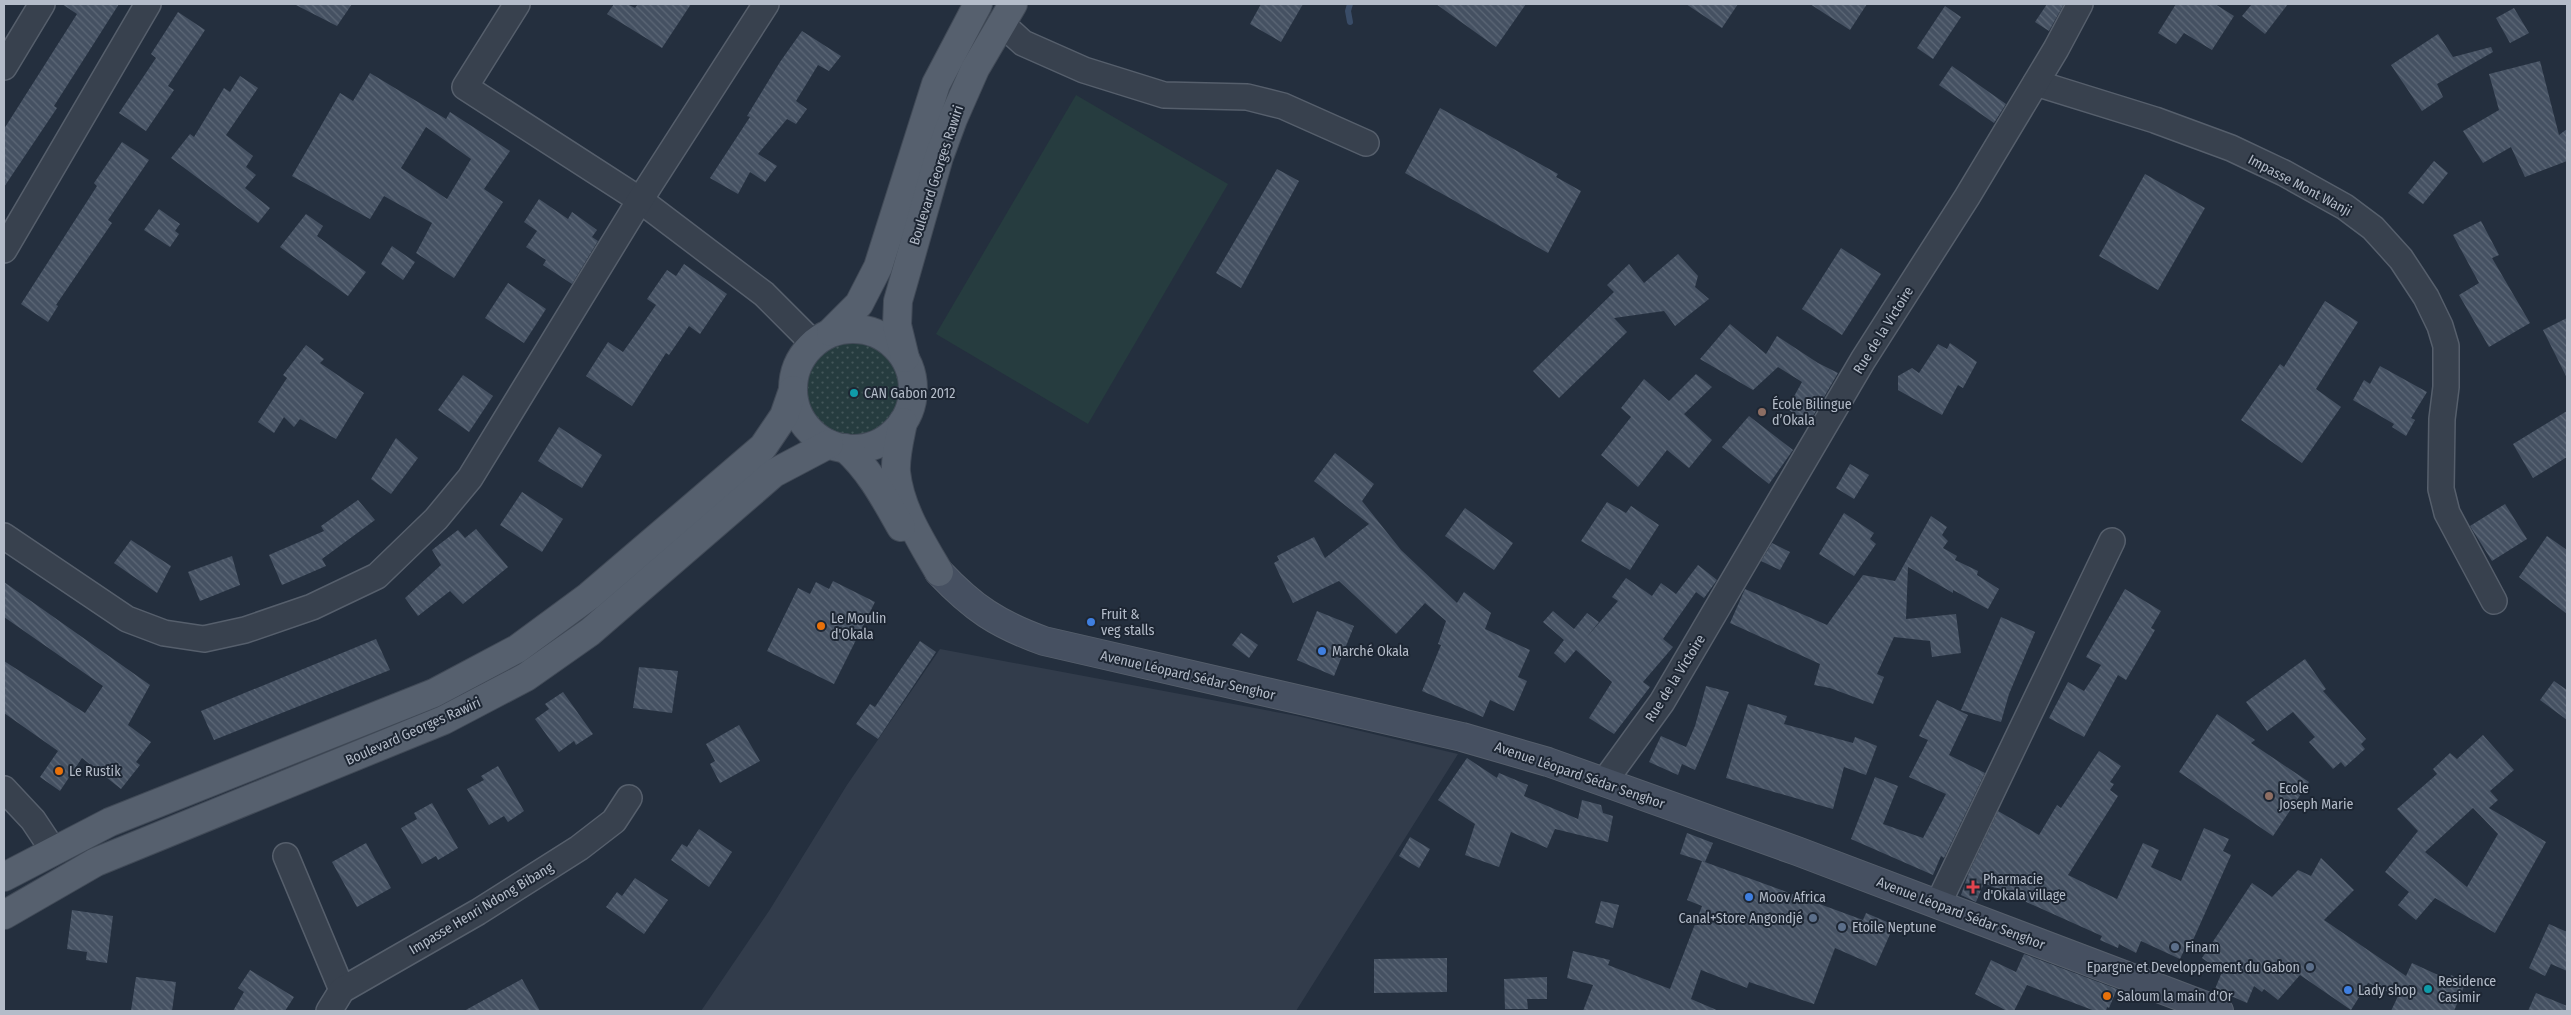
<svg xmlns="http://www.w3.org/2000/svg" width="2571" height="1015" viewBox="0 0 2571 1015" font-family="'Fira Sans Condensed',sans-serif">
<style>
.airport{fill:#323c4b}
.grass{fill:url(#grass-dots)}
.park{fill:#263c3f}
.lines{fill:none;stroke-linecap:round;stroke-linejoin:round}
.stream{stroke:#394c67;stroke-width:6}
.building{fill:url(#building-back-hatch);fill-rule:evenodd}
.street-casing{stroke:#565f6c;stroke-width:28}
.secondary-casing{stroke:#565f6c;stroke-width:30}
.primary-casing{stroke:#414a57;stroke-width:30}
.street{stroke:#38414e;stroke-width:25}
.secondary{stroke:#465061;stroke-width:28}
.primary{stroke:#56606e;stroke-width:28}
.culture-dot{fill:#0f9aa8;stroke:#1d2633;stroke-width:2}
.education-dot{fill:#8d6e63;stroke:#1d2633;stroke-width:2}
.shop-dot{fill:#3f7fe0;stroke:#1d2633;stroke-width:2}
.food-dot{fill:#e8710a;stroke:#1d2633;stroke-width:2}
.health-dot{fill:#e0444e;stroke:#1d2633;stroke-width:2}
.service-dot{fill:#5c6f8a;stroke:#1d2633;stroke-width:2}
.labels{text-anchor:middle;stroke-width:4;stroke-linejoin:round;paint-order:stroke}
.street-label{font-size:14px;fill:#b4bcc9;stroke:#1d2633}
.poi-label{font-size:14px;fill:#b4bcc9;stroke:#1d2633;text-anchor:start}
</style>
<defs>
<pattern id="grass-dots" width="8" height="8" patternUnits="userSpaceOnUse" patternTransform="scale(1.25)"><rect width="8" height="8" fill="#263c3f"/><path d="M2 2h.1M6 6h.1" fill="none" stroke="#435659" stroke-width="1.8" stroke-linecap="round"/></pattern>
<pattern id="building-back-hatch" width="6" height="6" patternUnits="userSpaceOnUse" patternTransform="scale(1.25)"><rect width="6" height="6" fill="#455162"/><path d="M-1 5l2 2M0 0l6 6M5-1l2 2" fill="none" stroke="#5d6877"/></pattern>
</defs>
<rect width="100%" height="100%" fill="#242f3e"/>
<!-- airport -->
<path class="airport" d="M 940,649 L 1297,716 L 1458,754 L 1296,1011 L 701,1011 L 769,911 L 847,785 Z"/>
<!-- grass -->
<circle class="grass" cx="852" cy="389" r="48"/>
<!-- park -->
<path class="park" d="M 1076,95 L 1228,184 L 1088,424 L 936,334 Z"/>
<g class="lines">
<!-- stream -->
<path class="stream" d="M 1350,4 L 1348,11 L 1350,22"/>
</g>
<!-- building -->
<g class="building">
<path d="M 62,4 L 119,4 L 54,106 L 57,108 L 4,187 L 4,129 L 77,14 Z"/>
<path d="M 294,4 L 352,4 L 337,26 Z"/>
<path d="M 614,4 L 627,4 L 635,8 L 638,4 L 691,4 L 662,48 L 607,14 Z"/>
<path d="M 1261,4 L 1303,4 L 1281,42 L 1250,24 Z"/>
<path d="M 1436,4 L 1526,4 L 1496,47 Z"/>
<path d="M 1686,4 L 1738,4 L 1722,28 Z"/>
<path d="M 1810,4 L 1867,4 L 1850,30 Z"/>
<path d="M 2047,4 L 2064,4 L 2049,31 L 2035,22 Z"/>
<path d="M 2176,4 L 2215,4 L 2234,16 L 2212,50 L 2184,33 L 2176,44 L 2158,33 Z"/>
<path d="M 2252,4 L 2288,4 L 2265,34 L 2242,16 Z"/>
<path d="M 1945,6 L 1961,17 L 1933,59 L 1917,48 Z"/>
<path d="M 2514,8 L 2529,33 L 2510,43 L 2496,18 Z"/>
<path d="M 178,12 L 205,30 L 168,86 L 174,90 L 146,131 L 119,113 L 156,58 L 151,54 Z"/>
<path d="M 802,31 L 841,56 L 829,71 L 818,65 L 796,101 L 807,109 L 796,124 L 787,119 L 758,154 L 777,166 L 765,182 L 750,172 L 738,194 L 710,178 L 750,117 L 747,116 L 780,62 Z"/>
<path d="M 2438,34 L 2453,57 L 2491,47 L 2493,52 L 2437,84 L 2443,97 L 2422,111 L 2391,65 Z"/>
<path d="M 2540,61 L 2559,135 L 2567,129 L 2567,161 L 2525,177 L 2511,147 L 2483,163 L 2463,131 L 2499,110 L 2489,74 Z"/>
<path d="M 1952,66 L 2006,104 L 1994,123 L 1939,85 Z"/>
<path d="M 370,73 L 446,119 L 450,112 L 510,151 L 484,189 L 503,202 L 454,278 L 416,253 L 432,223 L 384,196 L 370,219 L 292,176 L 340,93 L 353,101 ZM 426,127 L 471,159 L 447,199 L 401,168 Z"/>
<path d="M 240,76 L 258,88 L 226,135 L 253,156 L 246,167 L 256,175 L 245,188 L 270,208 L 258,223 L 171,158 L 190,134 L 194,137 L 224,88 L 230,92 Z"/>
<path d="M 1440,108 L 1558,174 L 1556,177 L 1581,191 L 1548,253 L 1405,173 Z"/>
<path d="M 122,142 L 149,160 L 108,220 L 112,223 L 56,305 L 58,306 L 48,322 L 21,304 L 97,186 L 94,183 Z"/>
<path d="M 2434,161 L 2448,173 L 2423,204 L 2408,193 Z"/>
<path d="M 1277,169 L 1299,181 L 1241,288 L 1216,273 Z"/>
<path d="M 2145,174 L 2205,208 L 2158,290 L 2099,256 Z"/>
<path d="M 539,199 L 568,219 L 572,212 L 597,230 L 592,237 L 598,241 L 572,284 L 543,265 L 546,260 L 526,247 L 537,231 L 524,222 Z"/>
<path d="M 159,209 L 180,224 L 175,231 L 179,234 L 170,247 L 144,230 Z"/>
<path d="M 306,214 L 323,226 L 317,236 L 366,272 L 348,296 L 280,247 Z"/>
<path d="M 2481,221 L 2499,255 L 2492,258 L 2530,323 L 2489,347 L 2459,295 L 2479,283 L 2453,235 Z"/>
<path d="M 392,246 L 415,262 L 403,280 L 381,264 Z"/>
<path d="M 1841,248 L 1881,274 L 1842,335 L 1802,309 Z"/>
<path d="M 1678,254 L 1698,276 L 1695,287 L 1709,299 L 1675,326 L 1664,311 L 1614,318 L 1627,332 L 1559,398 L 1533,371 L 1614,292 L 1607,285 L 1629,264 L 1644,283 Z"/>
<path d="M 684,264 L 727,294 L 700,334 L 689,326 L 669,355 L 666,353 L 632,406 L 586,376 L 608,342 L 623,352 L 656,305 L 647,299 L 667,270 L 676,276 Z"/>
<path d="M 508,283 L 546,309 L 524,343 L 485,318 Z"/>
<path d="M 2325,301 L 2358,322 L 2316,389 L 2341,407 L 2302,463 L 2241,420 L 2280,364 L 2284,367 Z"/>
<path d="M 2567,318 L 2567,378 L 2543,330 Z"/>
<path d="M 1730,324 L 1766,354 L 1777,336 L 1818,363 L 1838,373 L 1809,423 L 1787,409 L 1802,382 L 1778,367 L 1753,390 L 1700,359 Z"/>
<path d="M 1950,343 L 1977,362 L 1963,388 L 1958,385 L 1942,415 L 1898,390 L 1898,376 L 1912,368 L 1919,373 L 1938,344 L 1947,349 Z"/>
<path d="M 306,345 L 324,359 L 320,363 L 364,393 L 336,439 L 300,419 L 294,427 L 284,417 L 274,433 L 258,422 L 287,378 L 283,375 Z"/>
<path d="M 2380,366 L 2427,392 L 2411,418 L 2415,420 L 2406,436 L 2392,427 L 2394,424 L 2353,400 L 2364,380 L 2370,384 Z"/>
<path d="M 1696,374 L 1712,387 L 1684,414 L 1712,440 L 1689,468 L 1667,450 L 1638,487 L 1601,455 L 1631,417 L 1621,408 L 1644,379 L 1669,401 Z"/>
<path d="M 463,375 L 493,396 L 469,432 L 438,410 Z"/>
<path d="M 2567,411 L 2567,457 L 2533,478 L 2513,444 Z"/>
<path d="M 1749,416 L 1793,450 L 1769,484 L 1722,447 Z"/>
<path d="M 559,427 L 602,455 L 582,488 L 538,461 Z"/>
<path d="M 396,438 L 418,458 L 391,494 L 371,479 Z"/>
<path d="M 1335,453 L 1374,484 L 1362,501 L 1401,550 L 1457,603 L 1464,592 L 1491,613 L 1485,629 L 1530,650 L 1518,677 L 1527,681 L 1514,711 L 1490,700 L 1483,717 L 1422,691 L 1441,645 L 1438,644 L 1446,621 L 1425,603 L 1396,634 L 1339,581 L 1293,603 L 1274,563 L 1279,560 L 1277,556 L 1314,537 L 1325,558 L 1369,524 L 1314,481 Z"/>
<path d="M 1850,464 L 1869,475 L 1854,499 L 1836,488 Z"/>
<path d="M 522,492 L 563,519 L 542,552 L 500,525 Z"/>
<path d="M 358,500 L 375,520 L 322,559 L 326,566 L 282,585 L 269,555 L 324,531 L 321,526 Z"/>
<path d="M 1607,502 L 1626,513 L 1631,506 L 1659,525 L 1630,570 L 1581,541 Z"/>
<path d="M 2505,504 L 2527,539 L 2492,561 L 2470,526 Z"/>
<path d="M 1465,508 L 1513,543 L 1494,570 L 1445,536 Z"/>
<path d="M 1844,513 L 1874,533 L 1870,539 L 1876,544 L 1854,576 L 1819,554 Z"/>
<path d="M 1931,516 L 1947,527 L 1942,535 L 1948,541 L 1943,548 L 1957,556 L 1955,560 L 1978,571 L 1977,575 L 1999,589 L 1988,609 L 1953,590 L 1953,593 L 1908,567 L 1906,619 L 1956,614 L 1961,653 L 1932,657 L 1930,641 L 1894,637 L 1877,674 L 1884,677 L 1873,704 L 1830,688 L 1814,685 L 1820,664 L 1730,623 L 1745,589 L 1827,625 L 1863,575 L 1895,581 Z"/>
<path d="M 476,529 L 508,567 L 463,604 L 450,591 L 418,616 L 405,598 L 441,565 L 432,550 L 458,530 L 465,538 Z"/>
<path d="M 2547,536 L 2567,550 L 2567,614 L 2519,577 Z"/>
<path d="M 131,540 L 171,566 L 157,593 L 114,563 Z"/>
<path d="M 1772,543 L 1790,552 L 1780,570 L 1761,561 Z"/>
<path d="M 232,556 L 240,585 L 200,601 L 188,572 Z"/>
<path d="M 1698,565 L 1717,580 L 1704,598 L 1696,592 L 1663,639 L 1673,647 L 1643,682 L 1650,687 L 1614,734 L 1589,718 L 1612,682 L 1576,650 L 1565,663 L 1554,653 L 1564,640 L 1543,622 L 1553,611 L 1574,629 L 1587,613 L 1599,622 L 1586,638 L 1618,601 L 1612,597 L 1626,578 L 1652,596 L 1661,583 L 1676,594 Z"/>
<path d="M 833,581 L 875,602 L 834,684 L 767,651 L 798,588 L 810,594 L 816,582 L 829,589 Z"/>
<path d="M 4,582 L 150,685 L 128,725 L 151,742 L 136,762 L 140,765 L 121,789 L 82,758 L 60,791 L 40,777 L 58,751 L 4,713 L 4,661 L 85,713 L 103,686 L 4,617 Z"/>
<path d="M 2125,589 L 2161,611 L 2151,628 L 2155,630 L 2126,680 L 2118,675 L 2084,737 L 2049,718 L 2068,682 L 2084,691 L 2101,665 L 2086,657 Z"/>
<path d="M 1317,611 L 1354,626 L 1334,676 L 1297,660 Z"/>
<path d="M 2001,617 L 2035,632 L 2009,694 L 2001,722 L 1961,710 Z"/>
<path d="M 1241,633 L 1258,645 L 1249,658 L 1232,645 Z"/>
<path d="M 376,639 L 390,670 L 214,740 L 201,711 Z"/>
<path d="M 920,641 L 936,652 L 878,739 L 856,724 L 870,704 L 875,707 Z"/>
<path d="M 2305,659 L 2326,689 L 2323,691 L 2366,739 L 2361,744 L 2365,749 L 2345,767 L 2341,762 L 2333,769 L 2309,742 L 2315,737 L 2293,712 L 2267,731 L 2246,702 Z"/>
<path d="M 639,667 L 678,671 L 672,713 L 633,708 Z"/>
<path d="M 2554,681 L 2567,690 L 2567,720 L 2540,700 Z"/>
<path d="M 1706,686 L 1729,692 L 1695,770 L 1682,764 L 1678,775 L 1649,762 L 1661,736 L 1686,747 L 1695,726 Z"/>
<path d="M 563,692 L 593,734 L 576,745 L 574,741 L 559,752 L 535,719 L 549,709 L 545,704 Z"/>
<path d="M 1937,700 L 1968,715 L 1949,755 L 1985,773 L 1944,858 L 1941,856 L 1933,875 L 1851,839 L 1875,777 L 1898,786 L 1883,824 L 1923,838 L 1946,794 L 1909,777 L 1928,740 L 1919,736 Z"/>
<path d="M 1748,704 L 1787,716 L 1784,724 L 1853,743 L 1855,737 L 1877,746 L 1866,775 L 1844,767 L 1833,809 L 1726,778 Z"/>
<path d="M 2217,714 L 2255,740 L 2251,743 L 2309,782 L 2273,836 L 2179,772 Z"/>
<path d="M 739,725 L 760,761 L 720,783 L 710,764 L 715,761 L 706,744 Z"/>
<path d="M 2483,735 L 2514,770 L 2490,791 L 2498,800 L 2489,808 L 2546,842 L 2495,933 L 2435,898 L 2416,920 L 2398,905 L 2409,892 L 2385,872 L 2418,831 L 2397,809 L 2437,774 L 2433,769 L 2450,753 L 2457,759 ZM 2473,808 L 2498,834 L 2467,887 L 2425,852 Z"/>
<path d="M 2099,751 L 2121,766 L 2110,782 L 2114,784 L 2110,790 L 2118,796 L 2068,875 L 2117,899 L 2143,843 L 2159,850 L 2151,867 L 2181,881 L 2204,828 L 2229,839 L 2223,851 L 2231,855 L 2189,949 L 2186,946 L 2180,959 L 2141,941 L 2136,953 L 2119,944 L 2118,948 L 2100,940 L 2102,936 L 1984,883 L 1976,902 L 1961,895 L 1969,872 L 1998,811 L 2039,835 L 2057,805 L 2061,808 Z"/>
<path d="M 1467,758 L 1497,778 L 1499,773 L 1528,785 L 1524,796 L 1578,819 L 1582,800 L 1601,805 L 1603,813 L 1613,816 L 1608,842 L 1555,829 L 1547,848 L 1511,832 L 1499,867 L 1465,855 L 1475,824 L 1438,800 Z"/>
<path d="M 498,766 L 524,811 L 508,822 L 504,816 L 489,825 L 467,789 L 484,780 L 481,776 Z"/>
<path d="M 432,803 L 458,848 L 438,860 L 436,856 L 422,864 L 401,828 L 417,819 L 414,813 Z"/>
<path d="M 699,829 L 732,852 L 709,887 L 671,860 L 682,844 L 687,847 Z"/>
<path d="M 1687,833 L 1713,843 L 1705,862 L 1680,854 Z"/>
<path d="M 1410,837 L 1430,849 L 1419,868 L 1399,856 Z"/>
<path d="M 366,843 L 391,888 L 357,907 L 332,862 Z"/>
<path d="M 2321,858 L 2354,890 L 2324,920 L 2406,976 L 2412,963 L 2449,980 L 2451,975 L 2466,982 L 2454,1011 L 2391,1011 L 2398,996 L 2368,983 L 2351,1010 L 2300,975 L 2278,1000 L 2264,989 L 2262,992 L 2254,986 L 2247,1003 L 2215,989 L 2222,972 L 2202,958 L 2252,883 L 2272,897 L 2298,870 L 2311,876 Z"/>
<path d="M 1702,861 L 1863,920 L 1866,913 L 1894,925 L 1876,966 L 1835,948 L 1814,1004 L 1749,982 L 1747,988 L 1701,970 L 1691,999 L 1719,1011 L 1583,1011 L 1593,985 L 1567,978 L 1573,951 L 1610,960 L 1608,965 L 1670,989 L 1702,906 L 1687,900 Z"/>
<path d="M 635,878 L 668,900 L 644,934 L 606,907 L 617,892 L 622,896 Z"/>
<path d="M 1601,901 L 1619,905 L 1613,928 L 1595,923 Z"/>
<path d="M 72,910 L 113,916 L 107,963 L 86,960 L 87,952 L 67,949 Z"/>
<path d="M 2549,924 L 2567,932 L 2567,971 L 2551,964 L 2545,976 L 2529,968 Z"/>
<path d="M 2024,954 L 2117,989 L 2109,1008 L 2107,1007 L 2106,1011 L 2095,1011 L 2027,985 L 2014,1011 L 2007,1011 L 1975,994 L 1991,960 L 2016,972 Z"/>
<path d="M 1447,958 L 1447,992 L 1374,993 L 1374,959 Z"/>
<path d="M 250,970 L 294,997 L 285,1011 L 233,1011 L 244,992 L 238,988 Z"/>
<path d="M 136,977 L 176,982 L 172,1011 L 131,1011 Z"/>
<path d="M 1547,977 L 1547,999 L 1527,999 L 1528,1009 L 1505,1009 L 1504,979 Z"/>
<path d="M 522,979 L 540,1011 L 464,1011 Z"/>
<path d="M 2536,993 L 2567,1006 L 2567,1011 L 2528,1011 Z"/>
</g>
<g class="lines">
<defs>
<g id="street">
<path d="M 517,4 L 465,87 L 640,200 L 764,294 L 813,343"/>
<path d="M 1001,23 L 1023,43 L 1084,70 L 1164,95 L 1247,97 L 1283,106 L 1366,143"/>
<path d="M 4,67 L 42,4"/>
<path d="M 2036,83 L 2155,120 L 2231,148 L 2284,173 L 2345,207 L 2373,228 L 2401,259 L 2426,297 L 2440,326 L 2446,346 L 2446,387 L 2442,419 L 2441,489 L 2447,513 L 2494,601"/>
<path d="M 4,250 L 148,4"/>
<path d="M 4,536 L 127,619 L 164,633 L 204,639 L 245,630 L 312,607 L 377,576 L 436,519 L 470,478 L 640,200 L 766,4"/>
<path d="M 1604,782 L 1662,702 L 1863,360 L 1967,197 L 2056,49 L 2080,4"/>
<path d="M 4,789 L 33,820 L 53,850"/>
<path d="M 286,856 L 342,990"/>
<path d="M 1938,904 L 2112,541"/>
<path d="M 329,1011 L 342,990 L 478,912 L 579,848 L 614,821 L 629,798"/>
</g>
<path id="secondary" d="M 939,572 C 973,608 997,624 1044,641 L 1462,737 L 1548,762 L 1797,851 L 2219,1011"/>
<g id="primary">
<circle cx="853" cy="389" r="60"/>
<path d="M 831,332 L 859,304 L 878,267 L 936,84 L 978,4"/>
<path d="M 905,358 L 897,325 L 898,301 L 939,157 L 953,119 L 975,69 L 1013,4"/>
<path d="M 903,422 C 900,437 895,456 896,472 C 900,509 921,541 939,572"/>
<path d="M 845,448 C 870,470 885,499 901,527"/>
<path d="M 4,877 L 110,822 L 434,693 L 517,649 L 589,596 L 763,447 L 784,416 L 793,390"/>
<path d="M 4,915 L 96,862 L 444,720 L 526,677 L 590,632 L 774,473 L 829,444"/>
</g>
</defs>
<!-- street casing -->
<use href="#street" class="street-casing"/>
<!-- secondary casing -->
<use href="#secondary" class="secondary-casing"/>
<!-- primary casing -->
<use href="#primary" class="primary-casing"/>
<!-- street -->
<use href="#street" class="street"/>
<!-- secondary -->
<use href="#secondary" class="secondary"/>
<!-- primary -->
<use href="#primary" class="primary"/>
</g>
<!-- markers -->
<g class="culture-dot">
<circle cx="854" cy="393" r="5"/>
<circle cx="2428" cy="989" r="5"/>
</g>
<g class="education-dot">
<circle cx="1762" cy="412" r="5"/>
<circle cx="2269" cy="796" r="5"/>
</g>
<g class="shop-dot">
<circle cx="1091" cy="622" r="5"/>
<circle cx="1322" cy="651" r="5"/>
<circle cx="1749" cy="897" r="5"/>
<circle cx="2348" cy="990" r="5"/>
</g>
<g class="food-dot">
<circle cx="821" cy="626" r="5"/>
<circle cx="59" cy="771" r="5"/>
<circle cx="2107" cy="996" r="5"/>
</g>
<path class="health-dot" d="M1970.5 879.5h5v5h5v5h-5v5h-5v-5h-5v-5h5z"/>
<g class="service-dot">
<circle cx="1813" cy="918" r="5"/>
<circle cx="1842" cy="927" r="5"/>
<circle cx="2175" cy="947" r="5"/>
<circle cx="2310" cy="967" r="5"/>
</g>
<g class="labels">
<!-- street labels -->
<g class="street-label">
<text transform="translate(936 175) rotate(-72)" y="5">Boulevard Georges Rawiri</text>
<text transform="translate(2300 185) rotate(28)" y="5">Impasse Mont Wanji</text>
<text transform="translate(1883 330) rotate(-58)" y="5">Rue de la Victoire</text>
<text transform="translate(1188 675) rotate(13)" y="5">Avenue Léopard Sédar Senghor</text>
<text transform="translate(1675 678) rotate(-58)" y="5">Rue de la Victoire</text>
<text transform="translate(413 731) rotate(-24)" y="5">Boulevard Georges Rawiri</text>
<text transform="translate(1580 775) rotate(19)" y="5">Avenue Léopard Sédar Senghor</text>
<text transform="translate(481 908) rotate(-31)" y="5">Impasse Henri Ndong Bibang</text>
<text transform="translate(1961 913) rotate(21)" y="5">Avenue Léopard Sédar Senghor</text>
</g>
<!-- poi labels -->
<g class="poi-label">
<text x="864" y="398">CAN Gabon 2012</text>
<text x="1772" y="409">École Bilingue<tspan x="1772" dy="16">d’Okala</tspan></text>
<text x="1101" y="619">Fruit &amp;<tspan x="1101" dy="16">veg stalls</tspan></text>
<text x="831" y="623">Le Moulin<tspan x="831" dy="16">d'Okala</tspan></text>
<text x="1332" y="656">Marché Okala</text>
<text x="69" y="776">Le Rustik</text>
<text x="2279" y="793">Ecole<tspan x="2279" dy="16">Joseph Marie</tspan></text>
<text x="1983" y="884">Pharmacie<tspan x="1983" dy="16">d'Okala village</tspan></text>
<text x="1759" y="902">Moov Africa</text>
<text x="1803" y="923" text-anchor="end">Canal+Store Angondjé</text>
<text x="1852" y="932">Etoile Neptune</text>
<text x="2185" y="952">Finam</text>
<text x="2300" y="972" text-anchor="end">Epargne et Developpement du Gabon</text>
<text x="2438" y="986">Residence<tspan x="2438" dy="16">Casimir</tspan></text>
<text x="2358" y="995">Lady shop</text>
<text x="2117" y="1001">Saloum la main d'Or</text>
</g>
</g>
<!-- border -->
<rect width="2571" height="1015" fill="none" stroke="#b4bcc9" stroke-width="10"/>
</svg>
